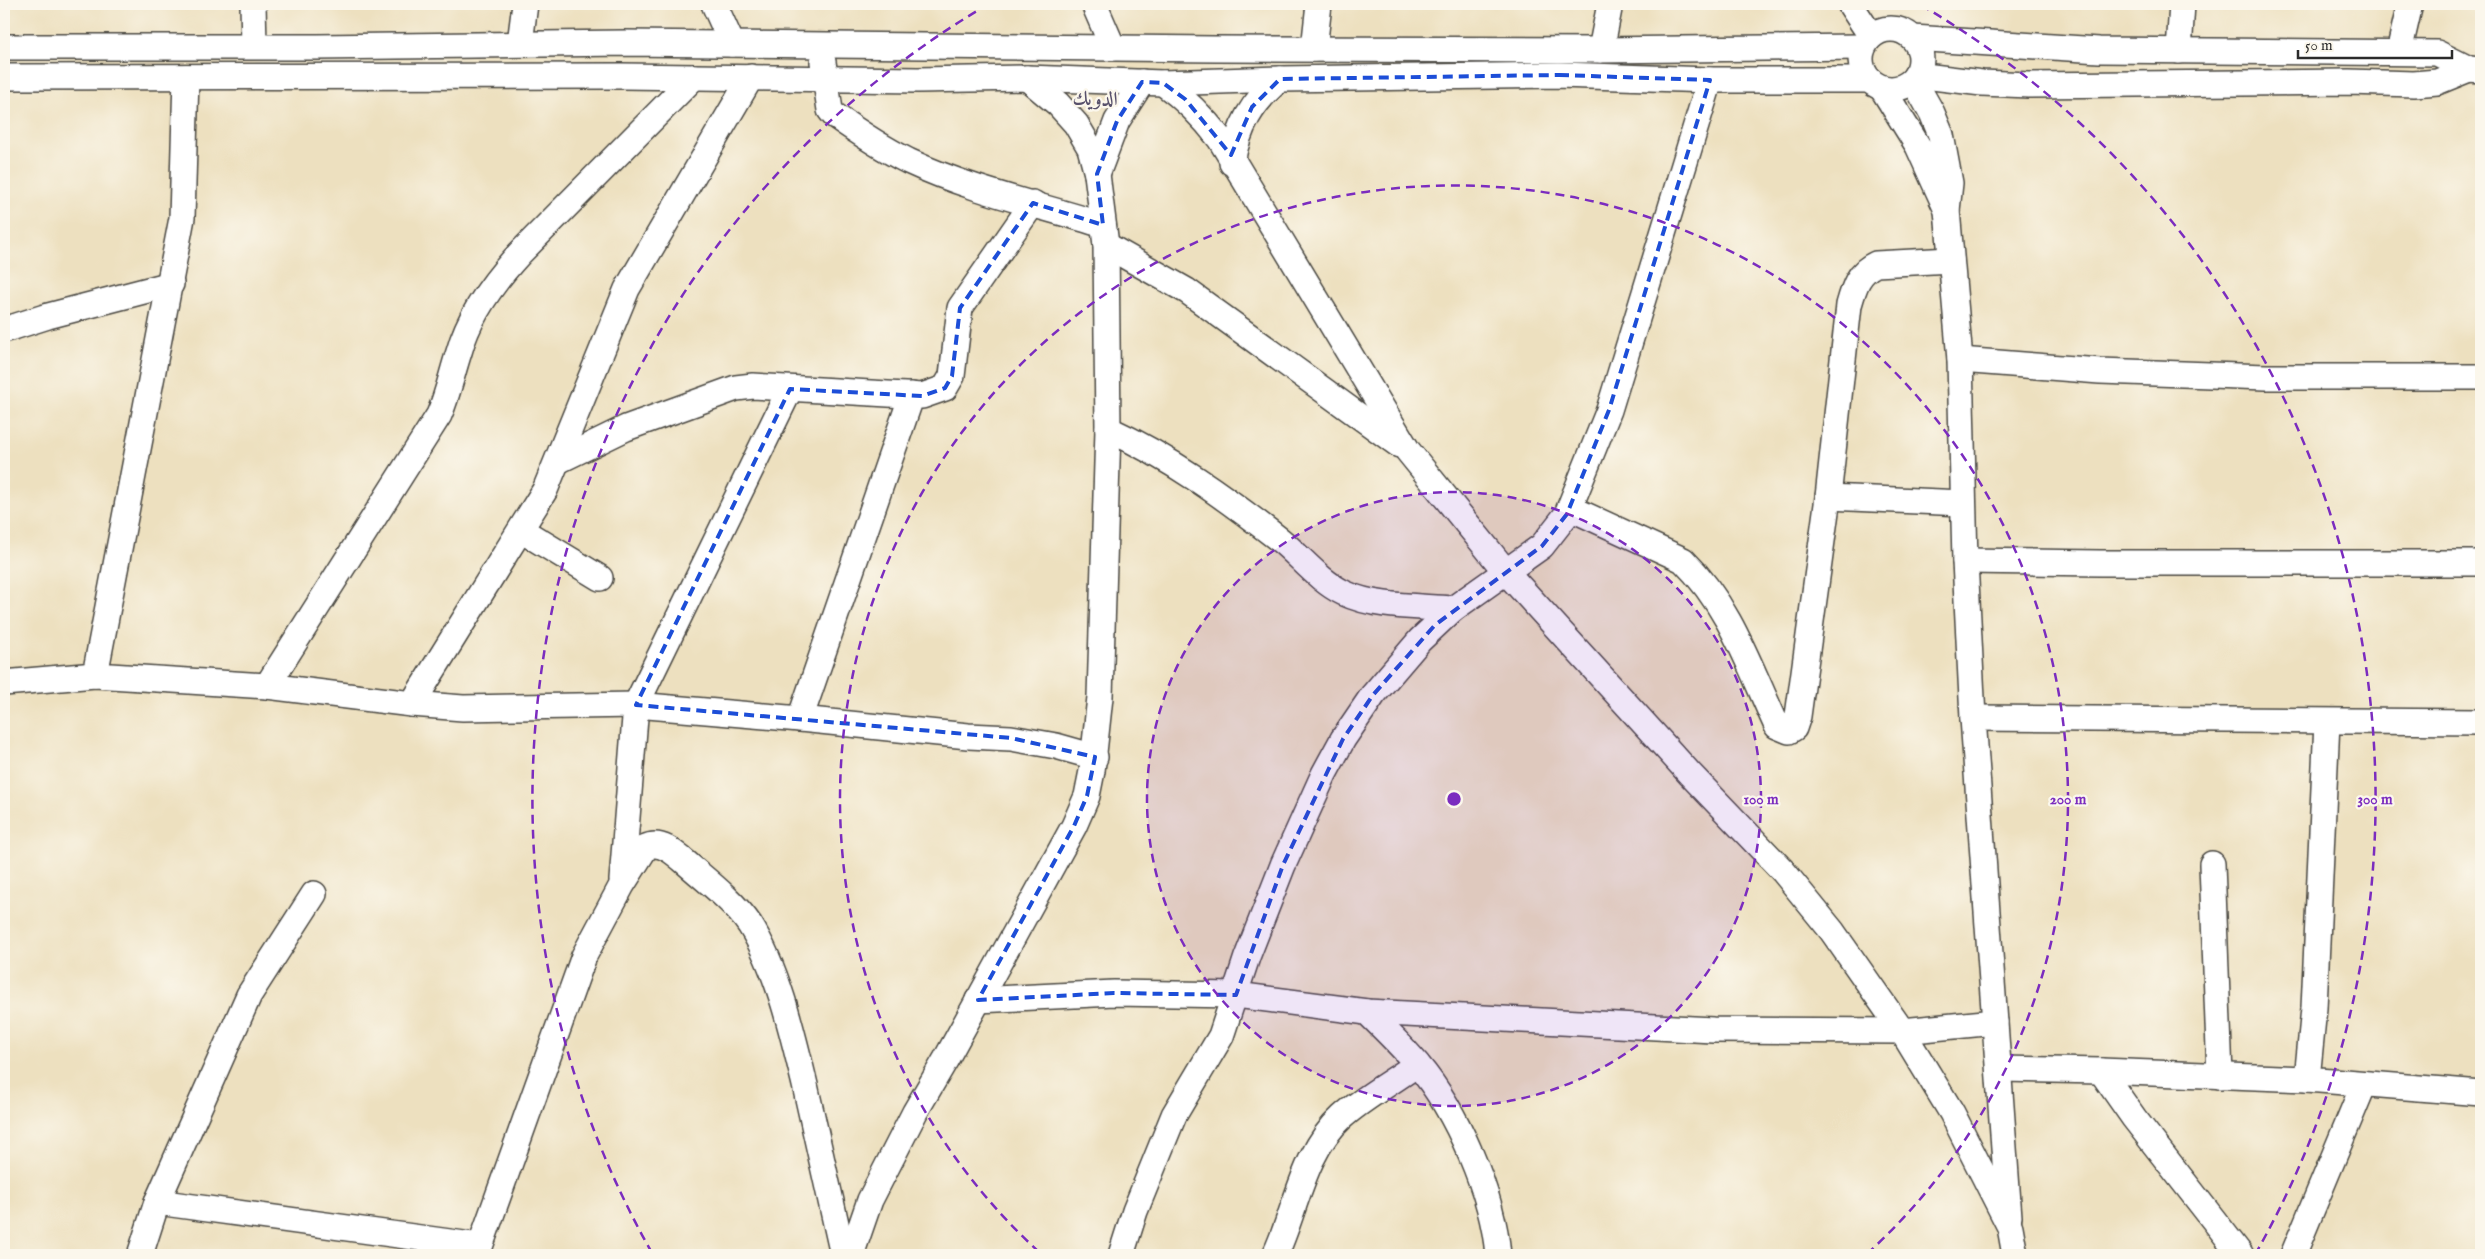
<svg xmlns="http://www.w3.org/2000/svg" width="2485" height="1259" viewBox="0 0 2485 1259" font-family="'IM FELL English',Amiri,serif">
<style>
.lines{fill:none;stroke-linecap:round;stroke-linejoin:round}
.minor-casing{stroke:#484641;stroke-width:28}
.minor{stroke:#fff;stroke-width:25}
.marked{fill:none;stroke:#1d4ed8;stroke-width:4;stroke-dasharray:10 6;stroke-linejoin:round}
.ring{fill:none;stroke:#7b2cbf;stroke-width:2.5;stroke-dasharray:9 6}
.labels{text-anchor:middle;stroke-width:4.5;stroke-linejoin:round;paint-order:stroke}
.neighbourhood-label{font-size:19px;font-weight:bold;fill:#58516b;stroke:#fbf7ec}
.centre{fill:#7b2cbf;stroke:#fbf7ec;stroke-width:2.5}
.ring-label{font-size:15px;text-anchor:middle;font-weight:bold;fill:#7b2cbf;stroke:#fbf7ec;stroke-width:4.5;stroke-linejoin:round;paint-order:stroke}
</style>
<rect width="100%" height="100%" fill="#fbf7ec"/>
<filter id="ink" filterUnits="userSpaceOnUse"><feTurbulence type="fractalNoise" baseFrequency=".02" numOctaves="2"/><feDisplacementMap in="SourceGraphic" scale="10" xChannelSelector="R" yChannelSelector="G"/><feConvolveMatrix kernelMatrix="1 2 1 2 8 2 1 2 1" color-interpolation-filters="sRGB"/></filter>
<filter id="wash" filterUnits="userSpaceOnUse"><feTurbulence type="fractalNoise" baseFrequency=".0096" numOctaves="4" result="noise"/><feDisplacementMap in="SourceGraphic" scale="20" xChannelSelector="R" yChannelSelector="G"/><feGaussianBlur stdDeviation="1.12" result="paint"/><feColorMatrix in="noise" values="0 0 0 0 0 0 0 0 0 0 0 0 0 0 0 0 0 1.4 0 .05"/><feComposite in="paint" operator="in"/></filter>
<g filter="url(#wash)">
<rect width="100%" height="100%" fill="#ede0bf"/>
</g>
<g filter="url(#ink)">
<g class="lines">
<defs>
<g id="minor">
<path d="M 253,4 L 254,46"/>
<path d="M 714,4 L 732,44"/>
<path d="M 1094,4 L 1113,48"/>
<path d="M 1850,4 L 1871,36"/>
<circle cx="1891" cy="59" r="30"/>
<path d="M 1913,38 L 2099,50 L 2437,53 L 2469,69 L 2481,70"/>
<path d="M 520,43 L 525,4"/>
<path d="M 4,47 L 317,47 L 625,43 L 1216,49 L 1601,50 L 1862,47"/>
<path d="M 1314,49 L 1319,4"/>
<path d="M 1601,50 L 1610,4"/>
<path d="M 2179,51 L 2182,4"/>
<path d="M 2399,52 L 2410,4"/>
<path d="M 823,62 L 830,110 L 834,115 C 858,132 882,148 908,161 C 970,190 1039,205 1103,225"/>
<path d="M 1916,75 L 1982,83 L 2029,85 L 2349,82 L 2414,84 L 2437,82 L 2469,69"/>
<path d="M 4,77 L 622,76 L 918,80 L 1027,78 L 1163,83 L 1280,79 L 1559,75 L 1710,80 L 1868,80"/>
<path d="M 1914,81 L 1932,113 L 1941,135 L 1950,183 L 1947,210 L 1960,360 L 1965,561 L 1973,718 L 2009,1217"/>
<path d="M 1163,83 C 1185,99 1203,117 1220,139 L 1408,451 L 1507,573 L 1690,774 L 1783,871 L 1832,931 L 1902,1031 L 1952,1113 L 2010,1227 L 2015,1255"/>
<path d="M 1882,88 L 1918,146 L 1947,210"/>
<path d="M 1232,163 C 1238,127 1252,102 1280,79"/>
<path d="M 1097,174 L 1117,121 L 1142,82"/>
<path d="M 1106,245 L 1187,291 L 1399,445"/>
<path d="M 4,330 L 48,316 L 171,284"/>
<path d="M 1960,360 L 2100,371 L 2266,377 L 2481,377"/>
<path d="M 1108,429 C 1171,458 1226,498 1280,540 C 1301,557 1319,581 1344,593 C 1376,608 1418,606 1453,609 L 1542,546 L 1567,514 L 1609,410 L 1710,80"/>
<path d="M 558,461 L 626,428 L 736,388 L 753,386 L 922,396 L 945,388 L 952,376 L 960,308 L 1033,203"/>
<path d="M 1828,497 L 1963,503"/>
<path d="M 1570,508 L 1683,560 C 1730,606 1750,668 1777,726 L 1789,731 L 1794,728 L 1798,716 L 1828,497 L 1849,305 C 1854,287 1858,272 1876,264 L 1951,260"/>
<path d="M 521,530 L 600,578"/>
<path d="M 1965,561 L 2100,563 L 2481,563"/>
<path d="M 95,675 L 182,218 L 186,77"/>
<path d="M 4,683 L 95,675 L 267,686 L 412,704 L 463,708 L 636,705 L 800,719 L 968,736 L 1011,738 L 1056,746 L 1095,757"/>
<path d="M 267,686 L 439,415 C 448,394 452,373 459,352 C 469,315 494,281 520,253 L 694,77"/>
<path d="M 412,704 L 545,490 L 627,289 L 751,77"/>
<path d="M 1973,718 L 2481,722"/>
<path d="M 800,719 L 912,395"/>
<path d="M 2327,722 L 2314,1008 L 2307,1079 L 2481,1093"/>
<path d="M 2212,864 L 2220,1076"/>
<path d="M 622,880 L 636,705 L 790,389"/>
<path d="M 978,1000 L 1114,993 L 1236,995 L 1367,1012 L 1713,1030 L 1902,1031 L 1995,1022"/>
<path d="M 1367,1012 C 1384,1029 1402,1046 1417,1064 C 1457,1111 1493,1194 1498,1255"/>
<path d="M 2000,1069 L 2101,1071 L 2307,1079"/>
<path d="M 2101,1071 L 2134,1118 L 2241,1255"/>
<path d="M 157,1202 L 479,1246"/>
<path d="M 140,1255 L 157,1202 L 249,995 L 314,894"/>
<path d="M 477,1255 L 584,956 L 622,885 L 646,847 C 662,839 678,856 691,867 C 711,884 735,903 750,925 C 778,969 793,1035 805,1085 C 818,1142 830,1199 843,1255"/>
<path d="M 851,1255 L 870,1200 L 915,1112 L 946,1059 L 1074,826 L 1087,796 L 1092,771 L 1100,697 L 1108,429 L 1106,245 L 1097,174 L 1090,148 L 1076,124 L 1058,104 L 1027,78"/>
<path d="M 1121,1255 L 1135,1211 L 1174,1115 L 1221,1036 L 1247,957 L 1283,865 L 1324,774 L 1343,739 L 1373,695 L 1420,640 L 1453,609"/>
<path d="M 1275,1255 C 1296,1211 1303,1152 1342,1117 C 1363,1098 1394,1081 1417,1064"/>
<path d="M 2293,1255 L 2364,1084"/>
</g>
</defs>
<!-- minor casing -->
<use href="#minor" class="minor-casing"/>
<!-- minor -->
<use href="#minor" class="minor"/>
</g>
</g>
<!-- marked area -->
<path class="marked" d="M 1559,75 L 1710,80 L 1609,410 L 1567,514 L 1542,546 L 1435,625 L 1373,695 L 1343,739 L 1283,865 L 1236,995 L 1114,993 L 978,1000 L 1074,826 L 1087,796 L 1095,757 L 1011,738 L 636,705 L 790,389 L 922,396 L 945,388 L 952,376 L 960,308 L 1033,203 L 1103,225 L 1097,174 L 1117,121 L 1142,82 L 1163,83 L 1185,99 L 1231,155 L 1252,107 L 1280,79 Z"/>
<!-- distance rings -->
<circle cx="1454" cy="799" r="307" fill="#7b2cbf" fill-opacity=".12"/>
<g class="ring">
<circle cx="1454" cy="799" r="307"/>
<path d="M1039 1252A614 614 0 1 1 1869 1252"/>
<path d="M652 1253A921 921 0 0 1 987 5M1921 5A921 921 0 0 1 2256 1253"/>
</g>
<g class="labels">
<!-- neighbourhood labels -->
<g class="neighbourhood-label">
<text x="1095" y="105">الدويك</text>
</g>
</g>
<circle cx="1454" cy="799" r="8" class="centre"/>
<g class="ring-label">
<text x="1761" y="804">100 m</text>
<text x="2068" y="804">200 m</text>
<text x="2375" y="804">300 m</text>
</g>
<!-- margin -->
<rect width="2485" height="1259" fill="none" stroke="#fbf7ec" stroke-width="20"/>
<!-- scale -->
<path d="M2298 50v8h154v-8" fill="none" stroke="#2b2b2b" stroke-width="2.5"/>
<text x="2305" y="50" font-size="15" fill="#2b2b2b" stroke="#fbf7ec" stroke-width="4" paint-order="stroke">50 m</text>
</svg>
